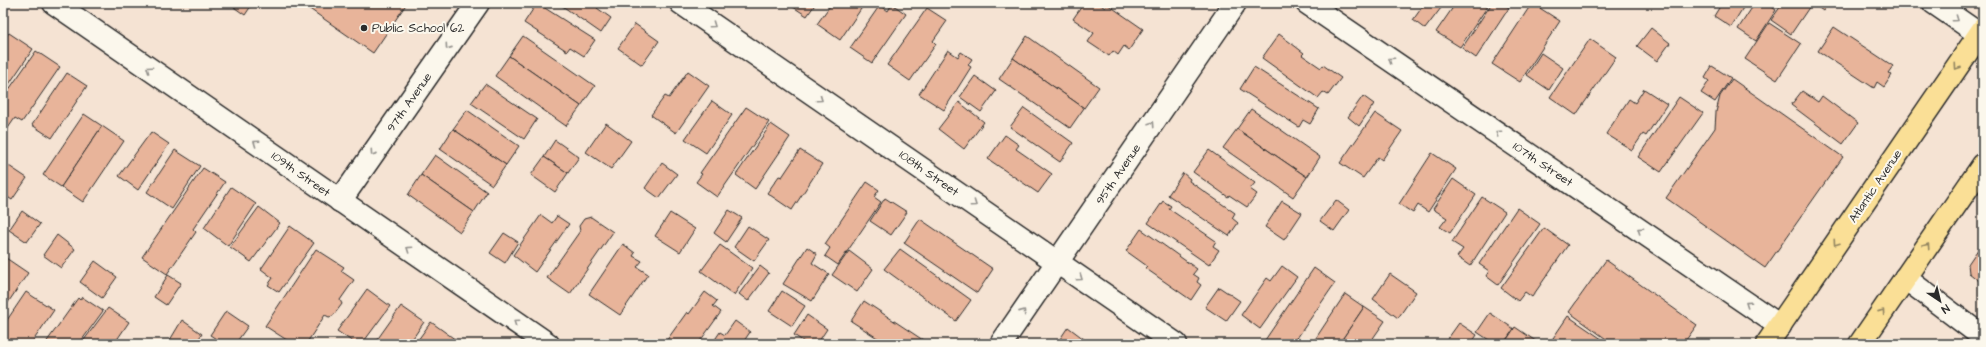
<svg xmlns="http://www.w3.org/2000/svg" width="1986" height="347" viewBox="0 0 1986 347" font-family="'Architects Daughter',sans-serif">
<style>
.building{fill:#e8b49a;stroke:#2b2b2b}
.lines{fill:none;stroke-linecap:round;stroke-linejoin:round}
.street-casing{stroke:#2b2b2b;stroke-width:25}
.primary-casing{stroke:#2b2b2b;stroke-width:25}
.street{stroke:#fbf7ec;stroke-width:22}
.primary{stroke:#fadf96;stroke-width:22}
.oneway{stroke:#93918c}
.oneway2{stroke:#928560}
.poi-dot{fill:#2b2b2b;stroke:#fbf7ec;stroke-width:1.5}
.labels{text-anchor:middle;stroke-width:4;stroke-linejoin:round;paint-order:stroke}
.poi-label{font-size:12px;fill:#2b2b2b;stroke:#fbf7ec;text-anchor:start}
.street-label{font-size:12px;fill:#2b2b2b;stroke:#fbf7ec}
</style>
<rect width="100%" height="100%" fill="#f5e3d3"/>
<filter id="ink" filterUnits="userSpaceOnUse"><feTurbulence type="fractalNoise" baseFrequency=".025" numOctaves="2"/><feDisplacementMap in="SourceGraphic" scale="8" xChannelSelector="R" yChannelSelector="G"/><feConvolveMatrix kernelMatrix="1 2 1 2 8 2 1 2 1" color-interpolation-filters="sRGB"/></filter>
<g filter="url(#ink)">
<!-- building -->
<g class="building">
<path d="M 228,3 L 253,3 L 245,15 Z"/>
<path d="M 301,3 L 407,3 L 373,53 Z"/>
<path d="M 537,3 L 595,40 L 584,56 L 570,47 L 567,51 L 524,23 Z"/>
<path d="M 558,3 L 598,3 L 600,4 L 597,8 L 611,18 L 601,33 Z"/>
<path d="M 787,3 L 816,3 L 807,16 Z"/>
<path d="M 832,3 L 865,3 L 840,40 L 817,24 Z"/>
<path d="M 1084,3 L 1098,3 L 1105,8 L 1107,4 L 1143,29 L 1129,50 L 1124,46 L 1118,55 L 1113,51 L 1109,56 L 1088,42 L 1094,33 L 1073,19 Z"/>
<path d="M 1425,3 L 1434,3 L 1441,8 L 1425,29 L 1413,20 Z"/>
<path d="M 1456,3 L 1490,3 L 1460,47 L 1436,32 Z"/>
<path d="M 1492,3 L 1503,3 L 1509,8 L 1476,58 L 1462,48 Z"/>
<path d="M 1532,3 L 1560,21 L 1520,82 L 1492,64 Z"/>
<path d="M 1722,3 L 1746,3 L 1731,27 L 1714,16 Z"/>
<path d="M 1755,3 L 1766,3 L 1776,10 L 1756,41 L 1738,29 Z"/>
<path d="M 1783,3 L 1812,3 L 1791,34 L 1771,20 Z"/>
<path d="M 1812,3 L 1834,3 L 1831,8 L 1827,5 L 1823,11 Z"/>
<path d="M 892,4 L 906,14 L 872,63 L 850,48 L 880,5 L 888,11 Z"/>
<path d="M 927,8 L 947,21 L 933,41 L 936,44 L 910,81 L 887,65 Z"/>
<path d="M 1769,23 L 1801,44 L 1777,80 L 1745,59 Z"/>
<path d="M 635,24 L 659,41 L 642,65 L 618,48 Z"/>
<path d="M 1834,27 L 1893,66 L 1888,73 L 1892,75 L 1884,87 L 1877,82 L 1874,88 L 1818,51 Z"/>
<path d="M 1651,28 L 1670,43 L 1657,61 L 1637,46 Z"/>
<path d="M 9,33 L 33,49 L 3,93 L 3,40 Z"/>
<path d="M 1279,34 L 1304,53 L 1302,55 L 1321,68 L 1323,65 L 1341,78 L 1328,95 L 1323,92 L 1318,98 L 1262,58 Z"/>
<path d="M 523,36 L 595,86 L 581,106 L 509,56 Z"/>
<path d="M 1027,36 L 1099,87 L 1084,108 L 1013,58 Z"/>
<path d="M 1590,39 L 1616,57 L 1576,115 L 1550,97 Z"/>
<path d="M 948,50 L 958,57 L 961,52 L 972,59 L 968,65 L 971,67 L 944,110 L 919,94 Z"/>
<path d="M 36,51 L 60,67 L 22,122 L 15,118 L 4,134 L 3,98 Z"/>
<path d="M 1541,53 L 1563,68 L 1549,90 L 1527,75 Z"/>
<path d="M 509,56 L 581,106 L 566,126 L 495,76 Z"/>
<path d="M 1013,58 L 1084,108 L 1070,128 L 999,79 Z"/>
<path d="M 1712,66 L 1731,78 L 1715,102 L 1701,93 L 1709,81 L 1705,78 Z"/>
<path d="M 1254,67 L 1319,109 L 1310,124 L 1303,120 L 1299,127 L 1240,89 Z"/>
<path d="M 688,71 L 709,86 L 676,133 L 651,115 L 665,96 L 669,98 Z"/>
<path d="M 67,73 L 87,86 L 52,138 L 32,125 Z"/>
<path d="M 975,76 L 996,91 L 981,112 L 960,97 Z"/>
<path d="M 1732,79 L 1843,157 L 1765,268 L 1666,198 L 1715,128 L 1716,112 L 1720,96 Z"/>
<path d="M 485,84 L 537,119 L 524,139 L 471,103 Z"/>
<path d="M 1644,89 L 1667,104 L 1646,136 L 1643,134 L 1632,150 L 1606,134 L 1629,99 L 1635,103 Z"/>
<path d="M 1802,91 L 1818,102 L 1822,96 L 1858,123 L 1843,144 L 1791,105 Z"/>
<path d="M 1363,96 L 1374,104 L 1359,126 L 1348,117 Z"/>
<path d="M 1679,97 L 1703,113 L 1661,172 L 1638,157 Z"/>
<path d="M 712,101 L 732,115 L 706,153 L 685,139 Z"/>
<path d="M 959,102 L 984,122 L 964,149 L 938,129 Z"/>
<path d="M 746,107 L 769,122 L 717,197 L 696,182 L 702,174 L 700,173 Z"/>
<path d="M 1024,108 L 1073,143 L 1060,162 L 1010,127 Z"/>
<path d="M 1251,109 L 1320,157 L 1307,177 L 1237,129 Z"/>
<path d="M 467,110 L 519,146 L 506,165 L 453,129 Z"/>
<path d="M 1375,113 L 1402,131 L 1382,160 L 1378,157 L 1363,178 L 1340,163 Z"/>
<path d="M 84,114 L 102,126 L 61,187 L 43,175 Z"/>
<path d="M 606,123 L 631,141 L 611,169 L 586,152 Z"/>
<path d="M 771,124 L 790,137 L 755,189 L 736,175 Z"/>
<path d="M 102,126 L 124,141 L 83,202 L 61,187 Z"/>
<path d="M 453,129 L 506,165 L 492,185 L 440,149 Z"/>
<path d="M 1237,129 L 1307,177 L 1293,197 L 1223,148 Z"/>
<path d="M 151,132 L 169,144 L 138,190 L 119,176 Z"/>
<path d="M 1005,135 L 1019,145 L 1016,149 L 1052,174 L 1038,193 L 988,159 Z"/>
<path d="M 555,140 L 579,157 L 568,173 L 544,157 Z"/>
<path d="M 175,150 L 200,166 L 172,209 L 147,192 Z"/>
<path d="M 800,150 L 822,164 L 792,210 L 767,193 L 779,176 L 782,177 Z"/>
<path d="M 1209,150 L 1255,183 L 1250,189 L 1257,194 L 1247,207 L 1229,195 L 1228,197 L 1193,172 Z"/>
<path d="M 1432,153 L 1456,169 L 1428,212 L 1418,205 L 1413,213 L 1399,204 Z"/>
<path d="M 435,155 L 487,192 L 474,212 L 421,175 Z"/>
<path d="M 544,157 L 568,173 L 555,192 L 531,175 Z"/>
<path d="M 3,162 L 27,178 L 12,200 L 3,194 Z"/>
<path d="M 662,163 L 677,174 L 659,198 L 645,188 Z"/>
<path d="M 203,168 L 225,182 L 193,229 L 196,232 L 167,274 L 142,257 Z"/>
<path d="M 1183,173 L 1190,179 L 1189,181 L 1235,213 L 1232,218 L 1238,223 L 1229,236 L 1168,195 Z"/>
<path d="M 421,175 L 474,212 L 460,232 L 408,195 Z"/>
<path d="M 1453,179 L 1476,195 L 1450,233 L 1440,227 L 1447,218 L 1433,209 Z"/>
<path d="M 867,182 L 879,190 L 874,197 L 881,202 L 838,265 L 825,256 L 830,248 L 825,244 Z"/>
<path d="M 231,187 L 256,204 L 228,246 L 204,228 Z"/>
<path d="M 1482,197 L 1505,212 L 1470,266 L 1457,257 L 1463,249 L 1452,242 Z"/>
<path d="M 885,198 L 907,212 L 891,235 L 870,221 Z"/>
<path d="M 1336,200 L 1349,210 L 1334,231 L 1320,221 Z"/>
<path d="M 1163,201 L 1171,206 L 1169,209 L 1216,241 L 1213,246 L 1219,250 L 1209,265 L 1148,223 Z"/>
<path d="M 1282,201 L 1302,213 L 1284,240 L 1265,227 Z"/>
<path d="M 259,207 L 280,223 L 251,262 L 230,247 Z"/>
<path d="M 1517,208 L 1540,224 L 1498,285 L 1486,276 L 1489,271 L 1479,264 Z"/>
<path d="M 729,210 L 742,218 L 726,242 L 714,233 Z"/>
<path d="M 22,211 L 40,224 L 27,242 L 9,230 Z"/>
<path d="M 670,213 L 695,229 L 680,252 L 655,236 Z"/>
<path d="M 541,215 L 552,223 L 557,216 L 569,224 L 535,272 L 513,255 Z"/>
<path d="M 591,217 L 613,232 L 570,294 L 547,278 L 580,231 L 579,226 L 584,219 Z"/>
<path d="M 920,219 L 993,269 L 977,293 L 904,243 Z"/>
<path d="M 290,226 L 314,243 L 279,292 L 268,285 L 273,278 L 261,269 Z"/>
<path d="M 748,226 L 769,240 L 754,261 L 734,247 Z"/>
<path d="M 1544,228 L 1568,245 L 1532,297 L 1525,292 L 1518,301 L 1501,288 Z"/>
<path d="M 1141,229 L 1197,269 L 1193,274 L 1199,278 L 1197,282 L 1201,285 L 1191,300 L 1145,268 L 1147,266 L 1126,251 Z"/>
<path d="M 504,233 L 518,242 L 505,263 L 490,253 Z"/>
<path d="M 57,235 L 75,249 L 61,268 L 43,255 Z"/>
<path d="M 1983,242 L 1983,284 L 1969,273 L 1968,264 Z"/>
<path d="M 623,244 L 635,253 L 633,256 L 642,261 L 637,267 L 648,274 L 620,315 L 589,294 Z"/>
<path d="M 720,245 L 752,268 L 734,295 L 701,271 Z"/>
<path d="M 807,247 L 817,254 L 812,263 L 829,274 L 812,301 L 783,284 Z"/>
<path d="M 316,249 L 344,267 L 341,271 L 354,280 L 340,300 L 342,304 L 333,316 L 329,317 L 325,315 L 306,344 L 293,344 L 265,326 Z"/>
<path d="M 900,249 L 971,300 L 956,321 L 884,269 Z"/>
<path d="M 849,251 L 873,269 L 857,292 L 832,275 Z"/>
<path d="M 3,256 L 28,273 L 3,310 Z"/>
<path d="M 1606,260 L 1697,325 L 1683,344 L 1613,344 L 1569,312 Z"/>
<path d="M 95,261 L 117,277 L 102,298 L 80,282 Z"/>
<path d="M 760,266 L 769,273 L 748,301 L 739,294 Z"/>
<path d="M 1282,266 L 1297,277 L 1260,329 L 1241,315 L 1267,278 L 1271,281 Z"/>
<path d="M 1314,268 L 1335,283 L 1293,344 L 1271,344 L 1265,340 Z"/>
<path d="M 1390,274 L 1416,292 L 1398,318 L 1373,299 Z"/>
<path d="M 168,275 L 181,283 L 166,305 L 154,297 Z"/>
<path d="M 1219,287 L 1240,301 L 1226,321 L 1205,307 Z"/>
<path d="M 367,289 L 390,306 L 362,344 L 356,344 L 337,331 Z"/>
<path d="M 782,291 L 805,306 L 792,326 L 769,311 Z"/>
<path d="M 26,292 L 54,310 L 31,344 L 3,344 L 3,326 Z"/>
<path d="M 705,292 L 717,301 L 713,306 L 721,312 L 698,344 L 664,344 L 687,312 L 689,314 Z"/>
<path d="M 1345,294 L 1364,307 L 1339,344 L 1312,344 Z"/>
<path d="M 82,297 L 103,311 L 79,344 L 45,344 L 78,298 L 80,300 Z"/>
<path d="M 864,301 L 929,344 L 880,344 L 882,341 L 851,321 Z"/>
<path d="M 401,306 L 424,322 L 409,344 L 374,344 Z"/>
<path d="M 1364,307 L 1385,321 L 1369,344 L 1339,344 Z"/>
<path d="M 108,308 L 129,322 L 114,344 L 81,344 Z"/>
<path d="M 226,311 L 248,326 L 235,344 L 224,344 L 210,335 Z"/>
<path d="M 1490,313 L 1514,329 L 1503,344 L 1495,344 L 1477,332 Z"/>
<path d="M 807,315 L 827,329 L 817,344 L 807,344 L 794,335 Z"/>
<path d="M 1568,316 L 1609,344 L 1549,344 Z"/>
<path d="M 182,320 L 202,334 L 195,344 L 176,344 L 170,340 Z"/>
<path d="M 735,321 L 750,332 L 742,344 L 712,344 L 720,332 L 725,335 Z"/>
<path d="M 431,322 L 456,340 L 452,344 L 415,344 Z"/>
<path d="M 1459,323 L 1477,335 L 1471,344 L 1444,344 Z"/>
<path d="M 1068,327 L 1084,339 L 1082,342 L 1085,344 L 1061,344 L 1058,342 Z"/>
<path d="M 1515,327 L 1540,344 L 1504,344 Z"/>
</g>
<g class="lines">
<defs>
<g id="street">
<path d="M 54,3 L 548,344"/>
<path d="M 681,3 L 1176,344"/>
<path d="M 1307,3 L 1780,326"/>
<path d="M 1934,3 L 1979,34"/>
<path d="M 340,201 L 478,3"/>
<path d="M 1905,278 L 1983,337"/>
<path d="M 1001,344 L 1235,3"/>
</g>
<g id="primary">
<path d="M 1767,344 L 1983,29"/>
<path d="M 1860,344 L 1983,165"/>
</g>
</defs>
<!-- street casing -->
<use href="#street" class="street-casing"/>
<!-- primary casing -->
<use href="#primary" class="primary-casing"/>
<!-- street -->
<use href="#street" class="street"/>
<!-- primary -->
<use href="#primary" class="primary"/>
</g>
<!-- one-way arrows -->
<defs><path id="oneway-chevron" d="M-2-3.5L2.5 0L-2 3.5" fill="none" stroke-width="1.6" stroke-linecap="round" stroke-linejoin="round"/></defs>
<g class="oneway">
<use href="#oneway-chevron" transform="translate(1956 19) rotate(35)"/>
<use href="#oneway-chevron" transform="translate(713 25) rotate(35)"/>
<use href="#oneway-chevron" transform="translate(448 47) rotate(125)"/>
<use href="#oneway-chevron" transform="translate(1391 60) rotate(-146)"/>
<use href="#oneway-chevron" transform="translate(149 69) rotate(-145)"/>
<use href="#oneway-chevron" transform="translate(820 99) rotate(35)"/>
<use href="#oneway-chevron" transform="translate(1152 124) rotate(-56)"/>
<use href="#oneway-chevron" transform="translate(1498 133) rotate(-146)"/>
<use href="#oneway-chevron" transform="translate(256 143) rotate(-145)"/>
<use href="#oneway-chevron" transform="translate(373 153) rotate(125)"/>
<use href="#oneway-chevron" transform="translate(974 204) rotate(35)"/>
<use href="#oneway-chevron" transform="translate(1640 230) rotate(-146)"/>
<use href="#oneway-chevron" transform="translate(409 249) rotate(-146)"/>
<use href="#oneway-chevron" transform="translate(1080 278) rotate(35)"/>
<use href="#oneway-chevron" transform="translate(1748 304) rotate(-146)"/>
<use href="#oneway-chevron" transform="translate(1023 312) rotate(-55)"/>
<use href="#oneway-chevron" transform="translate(516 322) rotate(-146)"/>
</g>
<g class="oneway2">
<use href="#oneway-chevron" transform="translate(1957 67) rotate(124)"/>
<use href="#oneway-chevron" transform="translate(1836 243) rotate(124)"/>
<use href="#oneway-chevron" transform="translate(1927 246) rotate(-56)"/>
<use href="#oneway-chevron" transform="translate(1882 312) rotate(-55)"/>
</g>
</g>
<!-- markers -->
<circle class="poi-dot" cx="364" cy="28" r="4"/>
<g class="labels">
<!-- poi labels -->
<g class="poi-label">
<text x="372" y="32">Public School 62</text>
</g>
<!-- street labels -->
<g class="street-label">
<text transform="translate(409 102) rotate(-55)" y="4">97th Avenue</text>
<text transform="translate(1543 164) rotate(34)" y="4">107th Street</text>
<text transform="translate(929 173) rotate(35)" y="4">108th Street</text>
<text transform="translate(301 174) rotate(35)" y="4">109th Street</text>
<text transform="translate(1118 174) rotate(-56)" y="4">95th Avenue</text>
<text transform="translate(1875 186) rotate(-56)" y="4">Atlantic Avenue</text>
</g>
</g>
<!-- margin -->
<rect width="1986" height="347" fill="none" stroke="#fbf7ec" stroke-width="16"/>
<rect x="8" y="8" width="1970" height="331" fill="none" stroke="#2b2b2b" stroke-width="1.5" filter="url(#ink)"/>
<!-- north arrow -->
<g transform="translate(1940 301) rotate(145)" stroke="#fbf7ec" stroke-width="3" paint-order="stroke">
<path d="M0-3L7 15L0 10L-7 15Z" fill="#2b2b2b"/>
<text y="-6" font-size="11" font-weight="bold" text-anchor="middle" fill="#2b2b2b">N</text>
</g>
</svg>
